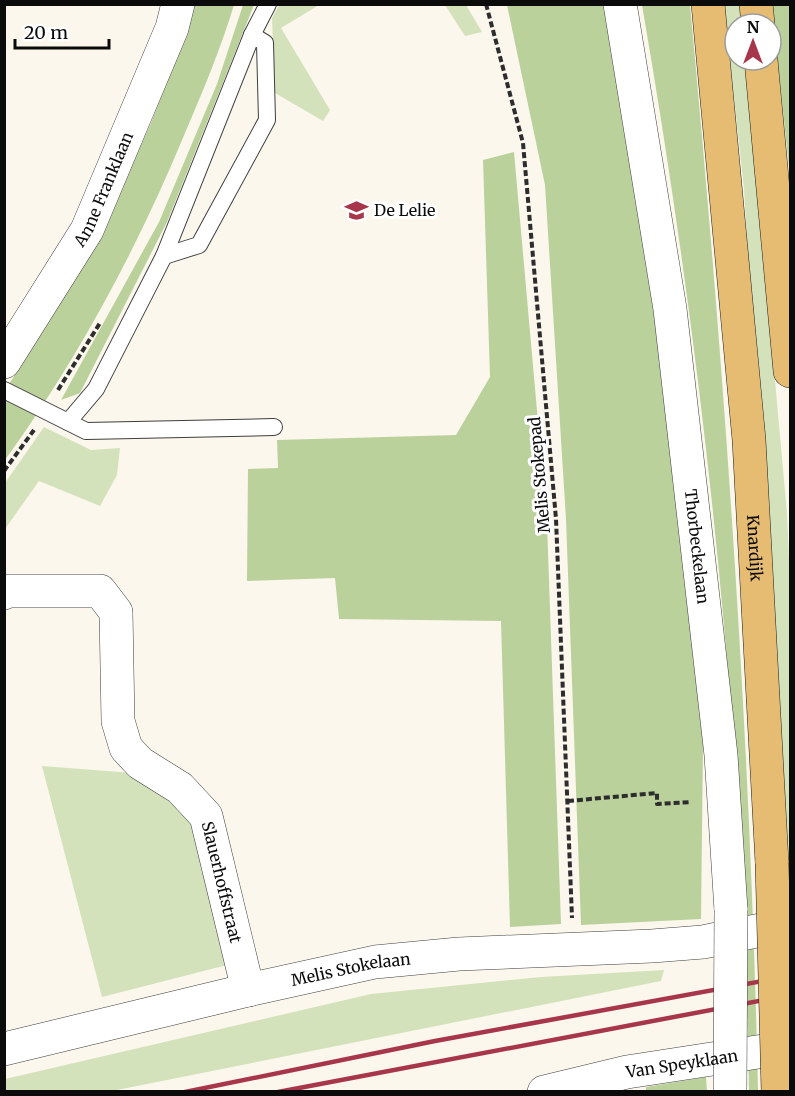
<svg xmlns="http://www.w3.org/2000/svg" width="795" height="1096" viewBox="0 0 795 1096" font-family="Merriweather,serif">
<style>
.green{fill:#d4e2bb}
.forest{fill:#bad19c}
.lines{fill:none;stroke-linecap:round;stroke-linejoin:round}
.lane-casing{stroke:#3e3e3e;stroke-width:18}
.street-casing{stroke:#3e3e3e;stroke-width:34}
.primary-casing{stroke:#1c1c1c;stroke-width:34}
.path{stroke:#2d2d2d;stroke-width:4;stroke-dasharray:6 3;stroke-linecap:butt}
.lane{stroke:#fff;stroke-width:16}
.street{stroke:#fff;stroke-width:33}
.primary{stroke:#e6bc73;stroke-width:33}
.rail{stroke:#a8364a;stroke-width:4.5}
.street-bridge-casing{stroke:#3e3e3e;stroke-width:34;stroke-linecap:butt}
.primary-bridge-casing{stroke:#1c1c1c;stroke-width:34;stroke-linecap:butt}
.street-bridge{stroke:#fff;stroke-width:33}
.primary-bridge{stroke:#e6bc73;stroke-width:33}
.labels{text-anchor:middle;stroke-width:6;stroke-linejoin:round;paint-order:stroke}
.street-label{font-size:16px;fill:#0b0b0b;stroke:#fff}
.poi-label{font-size:16px;fill:#0b0b0b;stroke:#fff;text-anchor:start}
</style>
<rect width="100%" height="100%" fill="#fcf7ec"/>
<!-- green -->
<g class="green">
<path d="M 279,5 L 319,5 L 281,28 L 330,110 L 323,121 L 275,93 L 272,18 Z"/>
<path d="M 445,5 L 466,5 L 482,32 L 465,36 Z"/>
<path d="M 724,5 L 740,5 L 742,24 L 735,24 L 735,60 L 746,60 L 787,513 L 790,582 L 790,968 L 744,189 Z"/>
<path d="M 44,427 L 91,450 L 120,448 L 117,475 L 100,506 L 39,481 L 5,529 L 5,483 Z"/>
<path d="M 42,766 L 133,773 L 182,812 L 192,825 L 227,965 L 102,997 Z"/>
<path d="M 664,970 L 661,981 L 112,1091 L 5,1091 L 5,1079 L 371,994 L 541,977 Z"/>
</g>
<!-- forest -->
<g class="forest">
<path d="M 192,5 L 234,5 C 221,48 203,91 185,133 C 137,249 78,359 5,460 L 5,391 L 103,228 L 151,123 L 178,53 Z"/>
<path d="M 243,5 L 254,5 L 167,222 L 80,393 L 61,400 L 159,222 L 217,84 Z"/>
<path d="M 507,5 L 604,5 L 659,345 L 703,744 L 701,919 L 581,925 L 566,519 L 545,185 Z"/>
<path d="M 642,5 L 690,5 C 724,366 750,728 758,1091 L 749,1091 C 743,728 704,363 642,5 Z"/>
<path d="M 772,5 L 790,5 L 790,177 Z"/>
<path d="M 514,152 L 547,523 L 561,924 L 510,927 L 501,621 L 339,619 L 335,578 L 247,581 L 248,469 L 278,468 L 277,440 L 456,435 L 490,377 L 483,160 Z"/>
<path d="M 706,1077 L 707,1091 L 646,1091 L 646,1087 Z"/>
</g>
<g class="lines">
<defs>
<g id="lane">
<path d="M 164,256 L 199,245 L 267,120 L 265,43 L 252,35"/>
<path d="M 4,390 L 86,431 L 274,427"/>
<path d="M 68,422 L 96,389 L 164,256 L 252,35 L 268,4"/>
</g>
<g id="street">
<path id="s1" d="M 620,4 L 670,309 L 721,755 L 731,910"/>
<path id="s2" d="M 4,362 L 87,230 L 172,28 L 178,4"/>
<path id="s3" d="M 4,593 L 7,591 L 100,591 L 116,612 L 118,721 L 126,748 L 140,763 L 180,788 L 206,816 L 248,990"/>
<path id="s4" d="M 4,1049 L 248,990 L 375,962 L 459,954 L 652,946 L 703,942 L 790,924"/>
<path id="s5" d="M 544,1092 L 627,1072 L 790,1047"/>
</g>
<g id="primary">
<path id="s6" d="M 708,4 L 749,440 L 772,863"/>
<path d="M 756,4 L 758,24"/>
<path d="M 761,60 L 790,371"/>
</g>
</defs>
<!-- lane casing -->
<use href="#lane" class="lane-casing"/>
<!-- street casing -->
<use href="#street" class="street-casing"/>
<!-- primary casing -->
<use href="#primary" class="primary-casing"/>
<!-- path -->
<g class="path">
<path d="M 486,4 L 523,143 L 556,519 L 572,918"/>
<path d="M 58,390 L 100,323"/>
<path d="M 4,471 L 34,430"/>
<path d="M 568,801 L 657,793 L 657,804 L 691,802"/>
</g>
<!-- lane -->
<use href="#lane" class="lane"/>
<!-- street -->
<use href="#street" class="street"/>
<!-- primary -->
<use href="#primary" class="primary"/>
<!-- rail -->
<g class="rail">
<path d="M 185,1092 L 435,1041 L 790,976"/>
<path d="M 278,1092 L 790,995"/>
</g>
<defs>
<path id="street-bridge" d="M 730,1092 L 731,910"/>
<path id="primary-bridge" d="M 772,863 L 778,1092"/>
</defs>
<!-- street-bridge casing -->
<use href="#street-bridge" class="street-bridge-casing"/>
<!-- primary-bridge casing -->
<use href="#primary-bridge" class="primary-bridge-casing"/>
<!-- street-bridge -->
<use href="#street-bridge" class="street-bridge"/>
<!-- primary-bridge -->
<use href="#primary-bridge" class="primary-bridge"/>
</g>
<!-- icons -->
<defs>
<symbol id="school-bare" viewBox="-9 -9 18 18"><path d="M0-5L7-2L0 1L-7-2ZM-4 1L0 2.5L4 1V4Q0 6-4 4Z" fill="#a8364a" stroke="#fff" stroke-width="2.5" paint-order="stroke"/></symbol>
</defs>
<g fill-rule="evenodd">
<use href="#school-bare" x="340" y="194" width="33" height="33"/>
</g>
<g class="labels">
<!-- street labels -->
<g class="street-label">
<text dy="6" stroke="none"><textPath href="#s2" startOffset="200">Anne Franklaan</textPath></text>
<text transform="translate(539 475) rotate(-95)" y="6">Melis Stokepad</text>
<text dy="6" stroke="none"><textPath href="#s1" startOffset="548">Thorbeckelaan</textPath></text>
<text dy="6" stroke="none"><textPath href="#s6" startOffset="546">Knardijk</textPath></text>
<text dy="6" stroke="none"><textPath href="#s3" startOffset="434">Slauerhoffstraat</textPath></text>
<text dy="6" stroke="none"><textPath href="#s4" startOffset="356">Melis Stokelaan</textPath></text>
<text dy="6" stroke="none"><textPath href="#s5" startOffset="141">Van Speyklaan</textPath></text>
</g>
<!-- poi labels -->
<g class="poi-label">
<text x="374" y="216">De Lelie</text>
</g>
</g>
<!-- border -->
<rect width="795" height="1096" fill="none" stroke="#0b0b0b" stroke-width="12"/>
<!-- north arrow -->
<g transform="translate(753 42)"><circle r="28" fill="#ffffff" stroke="#9d9d9d" stroke-width="1.5"/>
<path d="M0-4.5L10 22L0 15L-10 22Z" fill="#a8364a"/>
<text y="-9" font-size="16" font-weight="bold" text-anchor="middle" fill="#0b0b0b">N</text>
</g>
<!-- scale -->
<path d="M15 39v9h94v-9" fill="none" stroke="#0b0b0b" stroke-width="3"/>
<text x="24" y="39" font-size="18" fill="#0b0b0b" stroke="#ffffff" stroke-width="4.5" paint-order="stroke">20 m</text>
</svg>
